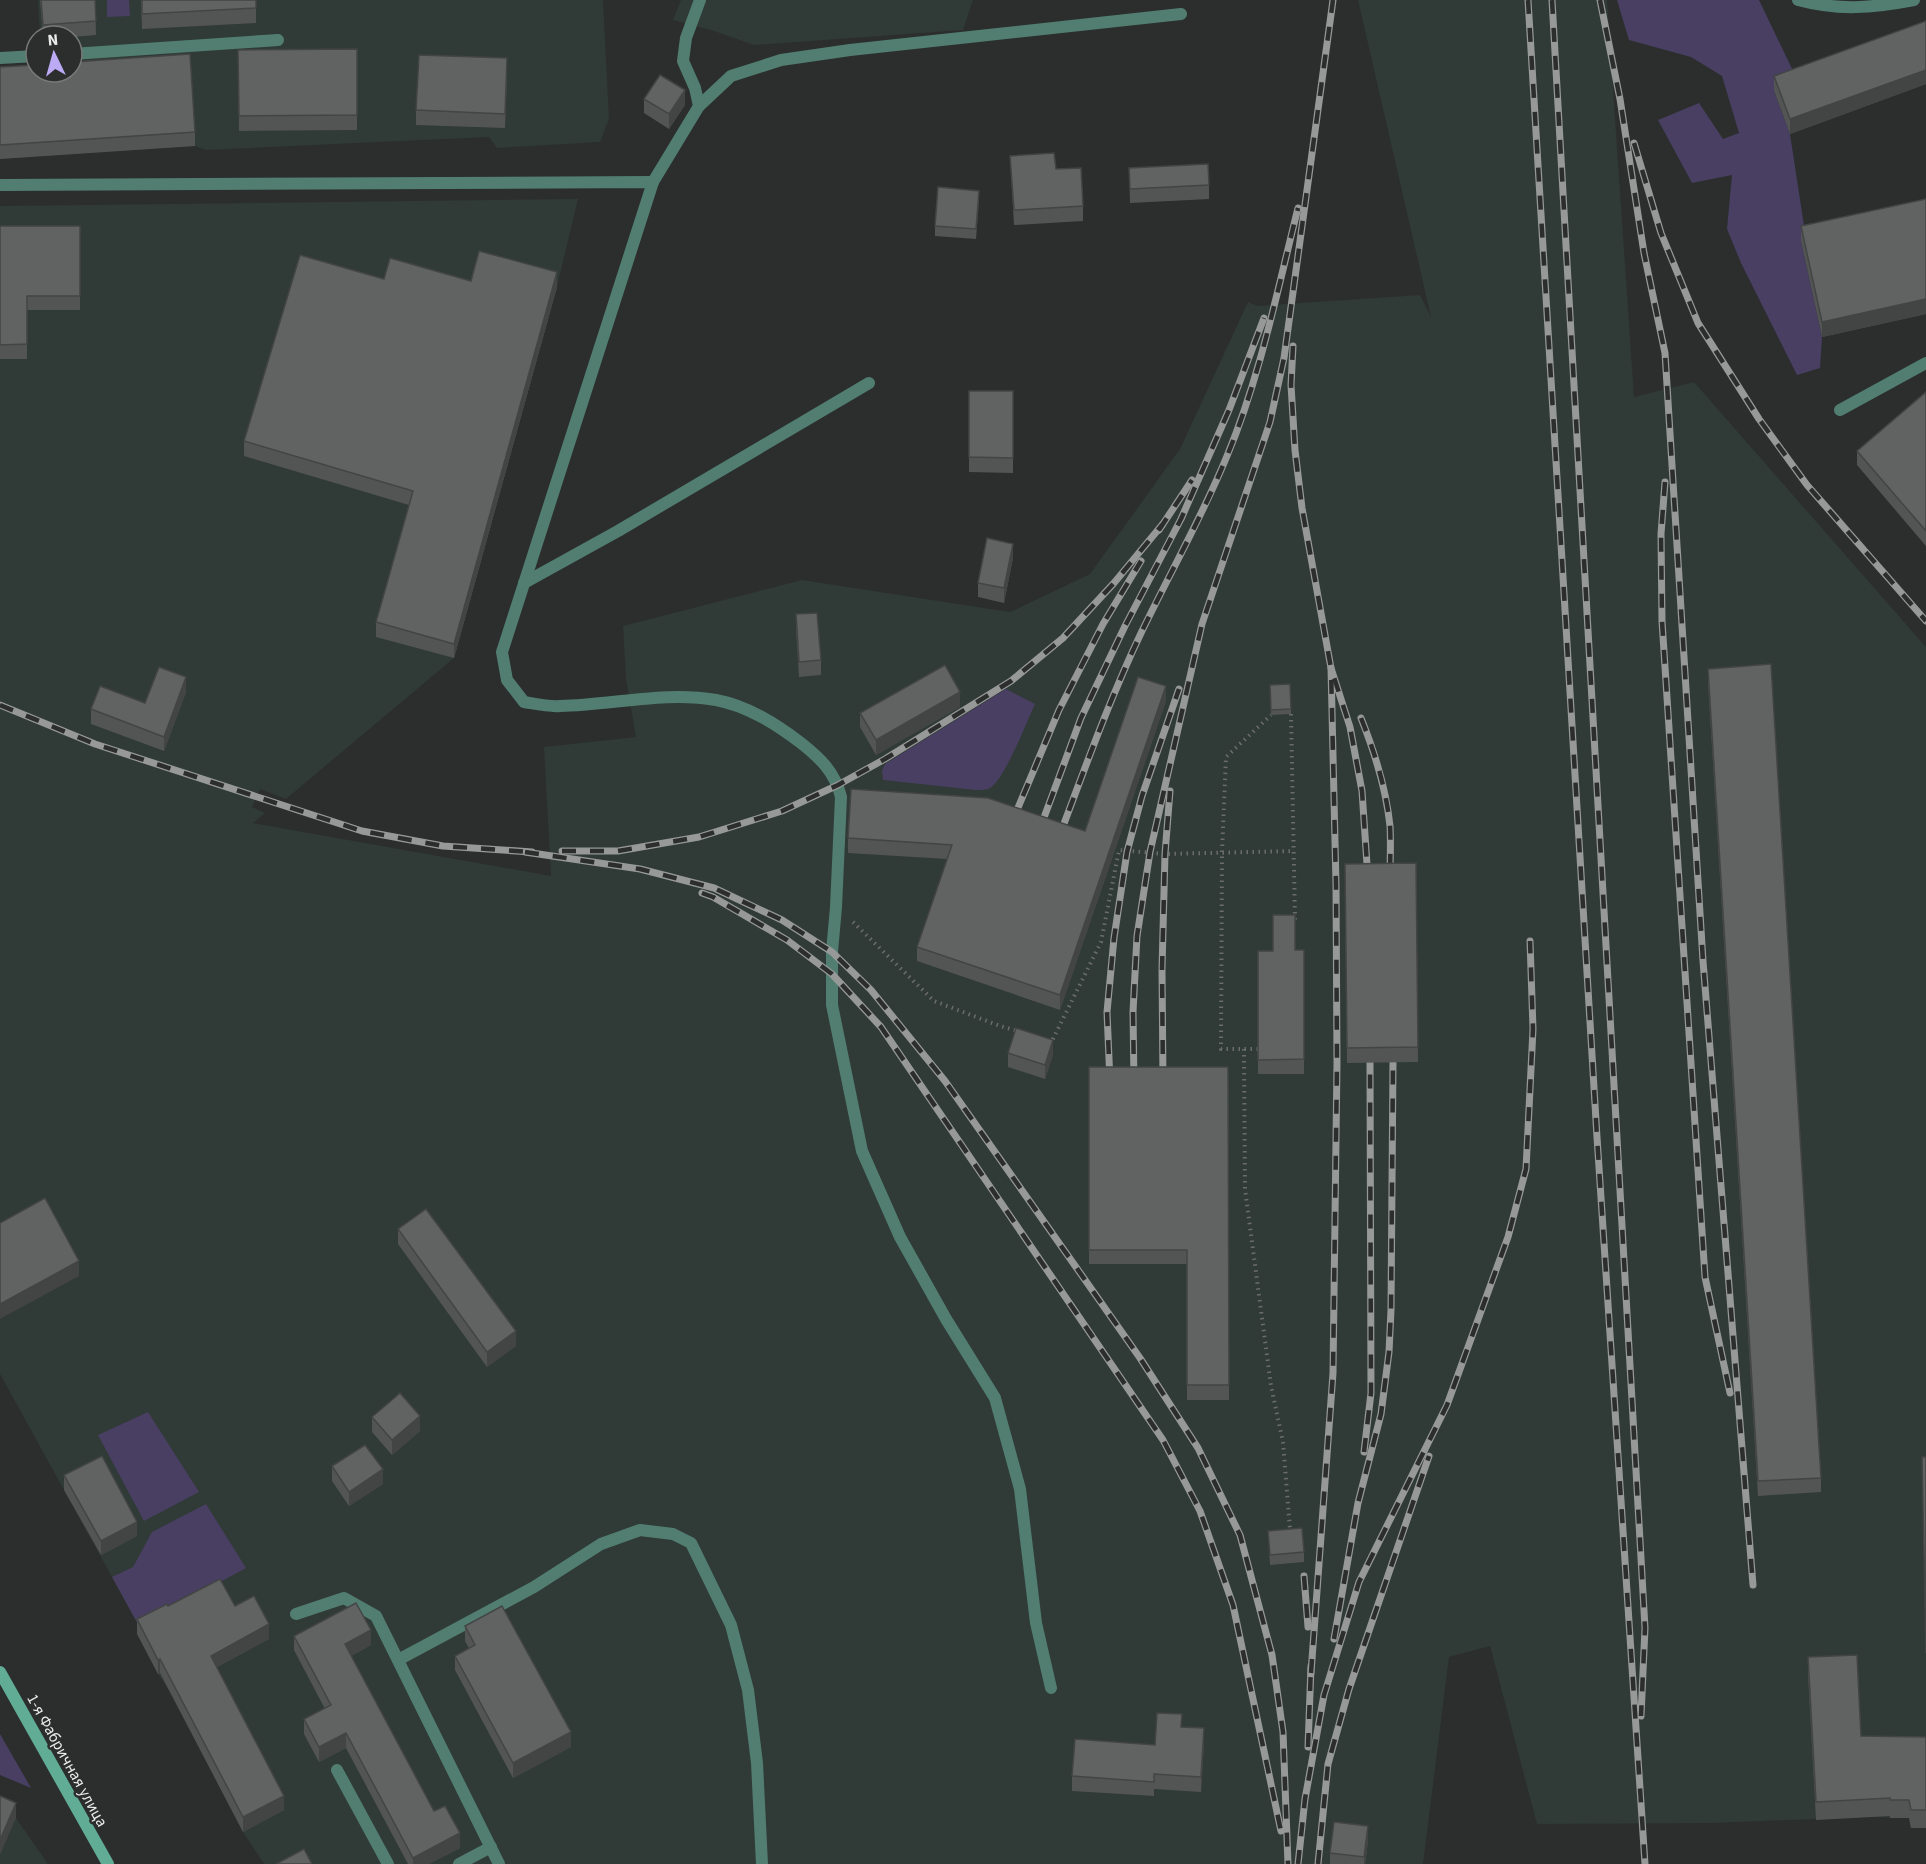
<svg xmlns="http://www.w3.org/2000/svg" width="1926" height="1864" viewBox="0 0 1926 1864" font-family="'Source Sans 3',sans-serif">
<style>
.built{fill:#303a36}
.green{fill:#483f62}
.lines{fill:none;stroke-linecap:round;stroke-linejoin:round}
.path{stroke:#6b6d6c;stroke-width:4;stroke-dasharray:1.5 4.5;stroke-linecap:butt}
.service{stroke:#517e70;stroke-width:12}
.minor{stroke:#517e70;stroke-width:12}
.secondary{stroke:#61ac95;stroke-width:12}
.rail-casing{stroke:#969998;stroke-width:7}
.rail{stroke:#2b2e2d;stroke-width:4.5;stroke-dasharray:14;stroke-linecap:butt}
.wall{fill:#535554}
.shaded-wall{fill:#434545}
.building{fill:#606362;stroke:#434545;stroke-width:1.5}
.labels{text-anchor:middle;stroke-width:5;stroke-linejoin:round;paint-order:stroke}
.street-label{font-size:16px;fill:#eaeceb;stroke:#2b2e2d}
</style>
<rect width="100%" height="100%" fill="#2b2e2d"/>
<!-- built -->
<g class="built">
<path d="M 38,0 L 603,0 L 609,119 L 600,142 L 497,148 L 489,137 L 206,150 L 195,146 L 0,159 L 0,82 L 72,72 L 72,36 L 40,36 Z"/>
<path d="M 681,0 L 973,0 L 963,30 L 754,45 L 711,30 L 673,20 Z"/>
<path d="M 1358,0 L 1607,0 L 1634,397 L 1694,382 L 1926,647 L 1926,1828 L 1911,1828 L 1909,1818 L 1865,1817 L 1713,1823 L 1537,1824 L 1490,1646 L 1449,1657 L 1423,1864 L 264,1864 L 243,1832 L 172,1695 L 158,1674 L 137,1634 L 139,1626 L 0,1374 L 0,206 L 578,199 L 557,287 L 454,658 L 286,799 L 260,789 L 252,807 L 265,813 L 253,823 L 551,876 L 544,747 L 636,737 L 626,679 L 623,626 L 802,580 L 1010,612 L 1090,574 L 1180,449 L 1248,302 L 1257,306 L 1420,295 L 1431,317 Z"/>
<path d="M 0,1810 L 16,1818 L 48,1864 L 0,1864 Z"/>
</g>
<!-- green -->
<g class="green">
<path d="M 107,0 L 129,0 L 130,16 L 107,17 Z"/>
<path d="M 1617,0 L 1759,0 L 1795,75 L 1774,91 L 1790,134 L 1806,239 L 1801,241 L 1822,337 L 1820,368 L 1797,375 L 1741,263 L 1727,229 L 1732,175 L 1692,183 L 1658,120 L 1699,103 L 1723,139 L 1739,133 L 1722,76 L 1691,57 L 1629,40 Z"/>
<path d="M 1006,689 L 1035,704 C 1027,721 1005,779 990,788 C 987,790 980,790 976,790 L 883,780 L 882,771 L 885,764 Z"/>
<path d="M 148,1412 L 199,1492 L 144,1521 L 98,1435 Z"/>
<path d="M 206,1504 L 246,1568 L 139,1626 L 112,1577 L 133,1567 L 152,1532 Z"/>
<path d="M 0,1734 L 31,1788 L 0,1775 Z"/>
</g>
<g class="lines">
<!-- path -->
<g class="path">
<path d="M 1291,714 L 1295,920"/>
<path d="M 853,922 L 934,1001 L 1000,1026 L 1018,1031"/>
<path d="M 1048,1040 L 1052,1041 L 1101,942 L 1119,850 L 1165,854 L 1294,851"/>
<path d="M 1244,1049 L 1245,1189 L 1271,1386 L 1283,1442 L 1290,1529"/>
<path d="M 1258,1049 L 1221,1049 L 1222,852 L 1226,757 L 1271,715"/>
</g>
<!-- service -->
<g class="service">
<path d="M 72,54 L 278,40"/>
<path d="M 0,58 L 36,56"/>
<path d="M 699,106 L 695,88 L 683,61 L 686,38 L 700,0"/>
<path d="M 653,182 L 699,106 L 731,76 L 781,60 L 850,50 L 1181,14"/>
<path d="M 0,185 L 653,182 L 502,652 L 507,680 L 524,702 C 536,704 549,707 560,706 C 612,705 665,691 716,700 C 748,706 776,724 801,743 C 820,758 835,772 841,797 L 836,907 L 832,952 L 832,1005 L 862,1151 L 900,1237 L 946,1319 L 995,1398 L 1020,1489 L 1036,1623 L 1051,1688"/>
<path d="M 1840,410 L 1926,363"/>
<path d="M 524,583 L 618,531 L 869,383"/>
<path d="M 296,1614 L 344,1598 L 376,1616 L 499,1864"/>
<path d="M 398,1660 L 534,1587 L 601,1544 L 640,1530 L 673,1534 L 691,1543 L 731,1625 L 748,1690 L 757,1763 L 762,1864"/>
<path d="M 337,1770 L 388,1864"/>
<path d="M 459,1864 L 491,1847"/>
</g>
<!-- minor -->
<path class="minor" d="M 1798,0 C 1839,11 1872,8 1914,0"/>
<!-- secondary -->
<path class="secondary" d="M 0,1672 L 108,1864"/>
<defs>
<g id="rail">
<path d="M 1528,0 L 1597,1137 L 1645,1864"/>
<path d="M 1552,0 L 1645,1628 L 1641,1716"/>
<path d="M 1600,0 L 1620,99 L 1644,253 L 1665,353 L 1703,961 L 1753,1585"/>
<path d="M 1634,143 L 1661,233 L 1698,323 L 1759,419 L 1807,485 L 1926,621"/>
<path d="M 1293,346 L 1291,385 L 1295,450 L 1302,508 L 1331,668 L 1350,727 L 1362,791 L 1368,879"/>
<path d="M 1665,482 L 1661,534 L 1662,621 L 1705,1277 L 1730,1393"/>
<path d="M 1159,530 L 1192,480"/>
<path d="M 0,705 L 95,744 L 362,831 L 443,846 L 532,852"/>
<path d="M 1361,718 C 1375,753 1386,788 1390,826 C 1391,843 1390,861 1390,878"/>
<path d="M 1012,822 L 1059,710 L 1103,624 L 1141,561"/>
<path d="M 1039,831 L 1081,718 L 1125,626 L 1181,519 L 1229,410 L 1264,318"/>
<path d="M 1059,837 C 1085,768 1110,698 1142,631 C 1170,573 1202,517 1227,456 C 1260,377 1277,292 1298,208"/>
<path d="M 562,851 L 618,851 L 699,837 L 782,811 L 838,785 L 885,759 L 1011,681 L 1063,638 L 1114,583 L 1162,525"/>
<path d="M 525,852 L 640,869 L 714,888 L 782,920 L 832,952 L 871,990 L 945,1081 L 1140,1358 L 1198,1448 L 1240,1535 L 1272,1655 L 1283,1732 L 1288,1864"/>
<path d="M 702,893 L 713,897 L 787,940 L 832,974 L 881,1027 L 1163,1440 L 1200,1511 L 1233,1605 L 1281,1831"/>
<path d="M 1110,1082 L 1107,1012 L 1114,938 L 1127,852 L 1142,796 L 1179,689"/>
<path d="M 1134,1082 L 1133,1012 L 1137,936 L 1150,852 L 1202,624 L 1270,422 L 1284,358 L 1333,0"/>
<path d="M 1163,1082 L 1162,969 L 1165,854 L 1170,791"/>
<path d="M 1364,1452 L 1371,1393 L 1370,1062"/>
<path d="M 1304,1576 L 1308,1627"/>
<path d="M 1334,1639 L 1358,1503 L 1381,1414 L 1389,1352 L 1391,1310 L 1393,1062"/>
<path d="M 1311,1673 L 1333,1373 L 1337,1063 L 1336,885 L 1331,668"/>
<path d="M 1308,1747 L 1311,1666"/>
<path d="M 1298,1864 L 1305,1799 L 1324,1695 L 1359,1582 L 1447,1405 L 1508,1237 L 1526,1169 L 1533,1029 L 1530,941"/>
<path d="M 1318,1864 L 1328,1764 L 1349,1689 L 1429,1456"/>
</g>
</defs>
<!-- rail casing -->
<use href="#rail" class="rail-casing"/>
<!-- rail -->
<use href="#rail" class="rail"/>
</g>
<!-- wall -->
<g class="wall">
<path d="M 40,0 L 95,0 L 96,35 L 72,37 L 72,36 L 43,36 Z"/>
<path d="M 141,0 L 256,0 L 256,23 L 142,29 Z"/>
<path d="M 1926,21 L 1926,84 L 1790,134 L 1774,91 L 1774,76 Z"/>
<path d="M 357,49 L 357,130 L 239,131 L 238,50 Z"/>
<path d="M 0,67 L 195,132 L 195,146 L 0,159 Z"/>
<path d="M 507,73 L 505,128 L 416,125 L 416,110 Z"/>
<path d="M 644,99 L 685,105 L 669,129 L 644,113 Z"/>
<path d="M 1010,156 L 1056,169 L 1083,206 L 1083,221 L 1014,225 Z"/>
<path d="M 1129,168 L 1209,185 L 1209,199 L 1130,203 Z"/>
<path d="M 1926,199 L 1926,314 L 1822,337 L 1801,241 L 1801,226 Z"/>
<path d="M 979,200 L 976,239 L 935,236 L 935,226 Z"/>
<path d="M 0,226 L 80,226 L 80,310 L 27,310 L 27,359 L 0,359 Z"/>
<path d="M 384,279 L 471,281 L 557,287 L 454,658 L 376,637 L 376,622 L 409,505 L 244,456 L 244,441 Z"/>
<path d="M 969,391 L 1013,391 L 1013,473 L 969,472 Z"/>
<path d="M 1926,392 L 1926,546 L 1857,465 L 1857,451 Z"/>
<path d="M 1013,558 L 1004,603 L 978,597 L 978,583 Z"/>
<path d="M 796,614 L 821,660 L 821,675 L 799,677 L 796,629 Z"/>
<path d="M 1708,669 L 1821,1478 L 1821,1492 L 1758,1496 L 1708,683 Z"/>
<path d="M 1270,685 L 1291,709 L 1291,714 L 1271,715 Z"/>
<path d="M 186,692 L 164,751 L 91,724 L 91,709 L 145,703 Z"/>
<path d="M 1166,701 L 1060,1010 L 917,961 L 917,947 L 947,859 L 848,853 L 848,838 L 1085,831 Z"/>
<path d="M 960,707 L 876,755 L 860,727 L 860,713 Z"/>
<path d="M 1416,863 L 1418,1062 L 1347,1063 L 1345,864 Z"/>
<path d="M 1304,950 L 1304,1074 L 1258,1074 L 1258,951 Z"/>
<path d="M 1008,1053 L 1053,1055 L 1045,1079 L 1008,1067 Z"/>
<path d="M 1089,1067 L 1228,1067 L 1229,1400 L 1187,1400 L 1187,1264 L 1089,1264 Z"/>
<path d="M 398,1229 L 516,1346 L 487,1367 L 398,1244 Z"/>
<path d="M 372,1417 L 420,1431 L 392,1455 L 372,1432 Z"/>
<path d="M 332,1466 L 383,1484 L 349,1506 L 332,1481 Z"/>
<path d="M 64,1475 L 137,1536 L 101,1555 L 64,1490 Z"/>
<path d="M 1268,1531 L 1304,1552 L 1304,1562 L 1270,1565 Z"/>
<path d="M 168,1606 L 235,1606 L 269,1639 L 217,1667 L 284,1810 L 243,1832 L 160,1673 L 158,1674 L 137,1634 L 137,1619 Z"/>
<path d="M 465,1626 L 571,1747 L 513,1778 L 455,1670 L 455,1656 L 469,1648 L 465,1641 Z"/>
<path d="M 294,1636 L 371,1645 L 351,1656 L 434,1811 L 460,1848 L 429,1864 L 408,1864 L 346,1748 L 319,1762 L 304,1734 L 304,1719 L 325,1709 L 294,1650 Z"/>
<path d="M 1808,1657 L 1861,1736 L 1926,1737 L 1926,1828 L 1911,1828 L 1909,1818 L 1890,1818 L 1890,1816 L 1816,1820 L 1808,1675 Z"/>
<path d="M 1182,1727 L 1204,1743 L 1201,1792 L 1154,1789 L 1154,1796 L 1072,1791 L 1072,1776 L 1155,1745 Z"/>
<path d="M 1368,1841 L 1365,1864 L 1330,1864 L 1330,1853 Z"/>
</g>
<!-- shaded-wall -->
<g class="shaded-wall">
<path d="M 507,58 L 507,73 L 505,128 L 505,114 Z"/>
<path d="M 1926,70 L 1926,84 L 1790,134 L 1790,119 Z"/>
<path d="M 685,90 L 685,105 L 669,129 L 669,114 Z"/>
<path d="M 557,272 L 557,287 L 454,658 L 454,644 Z"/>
<path d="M 1926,299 L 1926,314 L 1822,337 L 1822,322 Z"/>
<path d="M 1013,544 L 1013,558 L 1004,603 L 1004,588 Z"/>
<path d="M 186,677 L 186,692 L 164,751 L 164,737 Z"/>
<path d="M 1166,686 L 1166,701 L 1060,1010 L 1060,995 Z"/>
<path d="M 960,692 L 960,707 L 876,755 L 876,740 Z"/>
<path d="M 1053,1040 L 1053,1055 L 1045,1079 L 1045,1065 Z"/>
<path d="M 79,1261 L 79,1276 L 0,1319 L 0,1304 Z"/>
<path d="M 516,1331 L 516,1346 L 487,1367 L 487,1352 Z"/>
<path d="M 420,1416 L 420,1431 L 392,1455 L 392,1440 Z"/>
<path d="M 383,1469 L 383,1484 L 349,1506 L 349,1492 Z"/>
<path d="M 137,1522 L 137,1536 L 101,1555 L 101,1541 Z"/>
<path d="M 269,1624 L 269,1639 L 211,1670 L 211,1656 Z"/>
<path d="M 371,1630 L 371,1645 L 345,1659 L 345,1644 Z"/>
<path d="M 160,1659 L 160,1673 L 158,1674 L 158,1660 Z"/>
<path d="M 1204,1728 L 1204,1743 L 1201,1792 L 1201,1777 Z"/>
<path d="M 571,1732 L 571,1747 L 513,1778 L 513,1763 Z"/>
<path d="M 346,1733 L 346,1748 L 319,1762 L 319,1747 Z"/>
<path d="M 284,1796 L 284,1810 L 243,1832 L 243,1817 Z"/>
<path d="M 16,1803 L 16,1818 L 0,1855 L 0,1840 Z"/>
<path d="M 1368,1826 L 1368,1841 L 1365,1864 L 1364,1864 L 1364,1857 Z"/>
<path d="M 460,1833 L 460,1848 L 429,1864 L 413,1864 L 413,1858 Z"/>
</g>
<!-- building -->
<g class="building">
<path d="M 41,0 L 95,0 L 96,21 L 43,25 Z"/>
<path d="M 142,0 L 256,0 L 256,8 L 142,14 Z"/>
<path d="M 1926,21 L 1926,70 L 1790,119 L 1774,76 Z"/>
<path d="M 357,49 L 357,115 L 239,116 L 238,50 Z"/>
<path d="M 190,54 L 195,132 L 0,145 L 0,67 L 36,65 L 36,72 L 72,72 L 72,62 Z"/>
<path d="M 419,55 L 507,58 L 505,114 L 416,110 Z"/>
<path d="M 660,75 L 685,90 L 669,114 L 644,99 Z"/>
<path d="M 1054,153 L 1056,169 L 1081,168 L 1083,206 L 1014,210 L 1010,156 Z"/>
<path d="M 1208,164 L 1209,185 L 1130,189 L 1129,168 Z"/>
<path d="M 938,187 L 979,191 L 976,229 L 935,226 Z"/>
<path d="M 1926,199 L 1926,299 L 1822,322 L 1801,226 Z"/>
<path d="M 0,226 L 80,226 L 80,296 L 27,296 L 27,344 L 0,345 Z"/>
<path d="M 479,251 L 557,272 L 454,644 L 376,622 L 413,491 L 244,441 L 300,255 L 384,279 L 390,258 L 471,281 Z"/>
<path d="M 969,391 L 1013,391 L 1013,458 L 969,457 Z"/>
<path d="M 1926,392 L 1926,531 L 1857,451 Z"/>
<path d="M 987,538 L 1013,544 L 1004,588 L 978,583 Z"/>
<path d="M 817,613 L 821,660 L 799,662 L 796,614 Z"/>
<path d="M 1771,664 L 1821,1478 L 1758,1481 L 1708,669 Z"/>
<path d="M 945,665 L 960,692 L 876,740 L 860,713 Z"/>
<path d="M 159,667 L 186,677 L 164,737 L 91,709 L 100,686 L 145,703 Z"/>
<path d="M 1138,677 L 1166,686 L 1060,995 L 917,947 L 952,845 L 848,838 L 851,789 L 988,798 L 1085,831 Z"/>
<path d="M 1290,684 L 1291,709 L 1271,710 L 1270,685 Z"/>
<path d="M 1416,863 L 1418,1047 L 1347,1048 L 1345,864 Z"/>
<path d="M 1273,915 L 1295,915 L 1295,950 L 1304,950 L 1304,1059 L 1258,1060 L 1258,951 L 1273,951 Z"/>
<path d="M 1016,1028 L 1053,1040 L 1045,1065 L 1008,1053 Z"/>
<path d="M 1089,1067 L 1228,1067 L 1229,1385 L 1187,1385 L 1187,1250 L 1089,1250 Z"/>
<path d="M 45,1198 L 79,1261 L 0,1304 L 0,1223 Z"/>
<path d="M 426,1209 L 516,1331 L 487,1352 L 398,1229 Z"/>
<path d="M 400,1393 L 420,1416 L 392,1440 L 372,1417 Z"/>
<path d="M 365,1445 L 383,1469 L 349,1492 L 332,1466 Z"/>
<path d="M 102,1456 L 137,1522 L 101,1541 L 64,1475 Z"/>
<path d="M 1922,1457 L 1926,1457 L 1926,1653 Z"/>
<path d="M 1302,1528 L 1304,1552 L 1270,1555 L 1268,1531 Z"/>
<path d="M 220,1579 L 235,1606 L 254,1596 L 269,1624 L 211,1656 L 284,1796 L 243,1817 L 160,1659 L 158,1660 L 137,1619 L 167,1604 L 168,1606 Z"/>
<path d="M 356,1603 L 371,1630 L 345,1644 L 434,1811 L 445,1806 L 460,1833 L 413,1858 L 346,1733 L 319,1747 L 304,1719 L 331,1705 L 294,1636 Z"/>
<path d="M 502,1606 L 571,1732 L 513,1763 L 455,1656 L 475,1645 L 465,1626 Z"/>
<path d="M 1857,1655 L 1861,1736 L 1926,1737 L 1926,1810 L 1911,1810 L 1909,1800 L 1890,1800 L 1890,1798 L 1816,1802 L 1808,1657 Z"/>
<path d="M 1157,1713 L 1182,1714 L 1181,1727 L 1204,1728 L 1201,1777 L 1154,1774 L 1154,1782 L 1072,1776 L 1075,1739 L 1155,1745 Z"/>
<path d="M 0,1796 L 16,1803 L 0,1840 Z"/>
<path d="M 1334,1822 L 1368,1826 L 1364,1857 L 1330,1853 Z"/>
<path d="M 304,1849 L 312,1864 L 276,1864 Z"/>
</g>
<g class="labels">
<!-- street labels -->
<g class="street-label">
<text transform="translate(68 1760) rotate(61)" y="6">1-я Фабричная улица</text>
</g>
</g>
<!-- north arrow -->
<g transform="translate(54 54) rotate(355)"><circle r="28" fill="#2b2e2d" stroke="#777a79" stroke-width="1.5"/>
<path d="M0-4.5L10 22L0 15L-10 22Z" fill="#bcaaf5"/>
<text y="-9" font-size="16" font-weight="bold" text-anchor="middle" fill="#eaeceb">N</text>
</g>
</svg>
